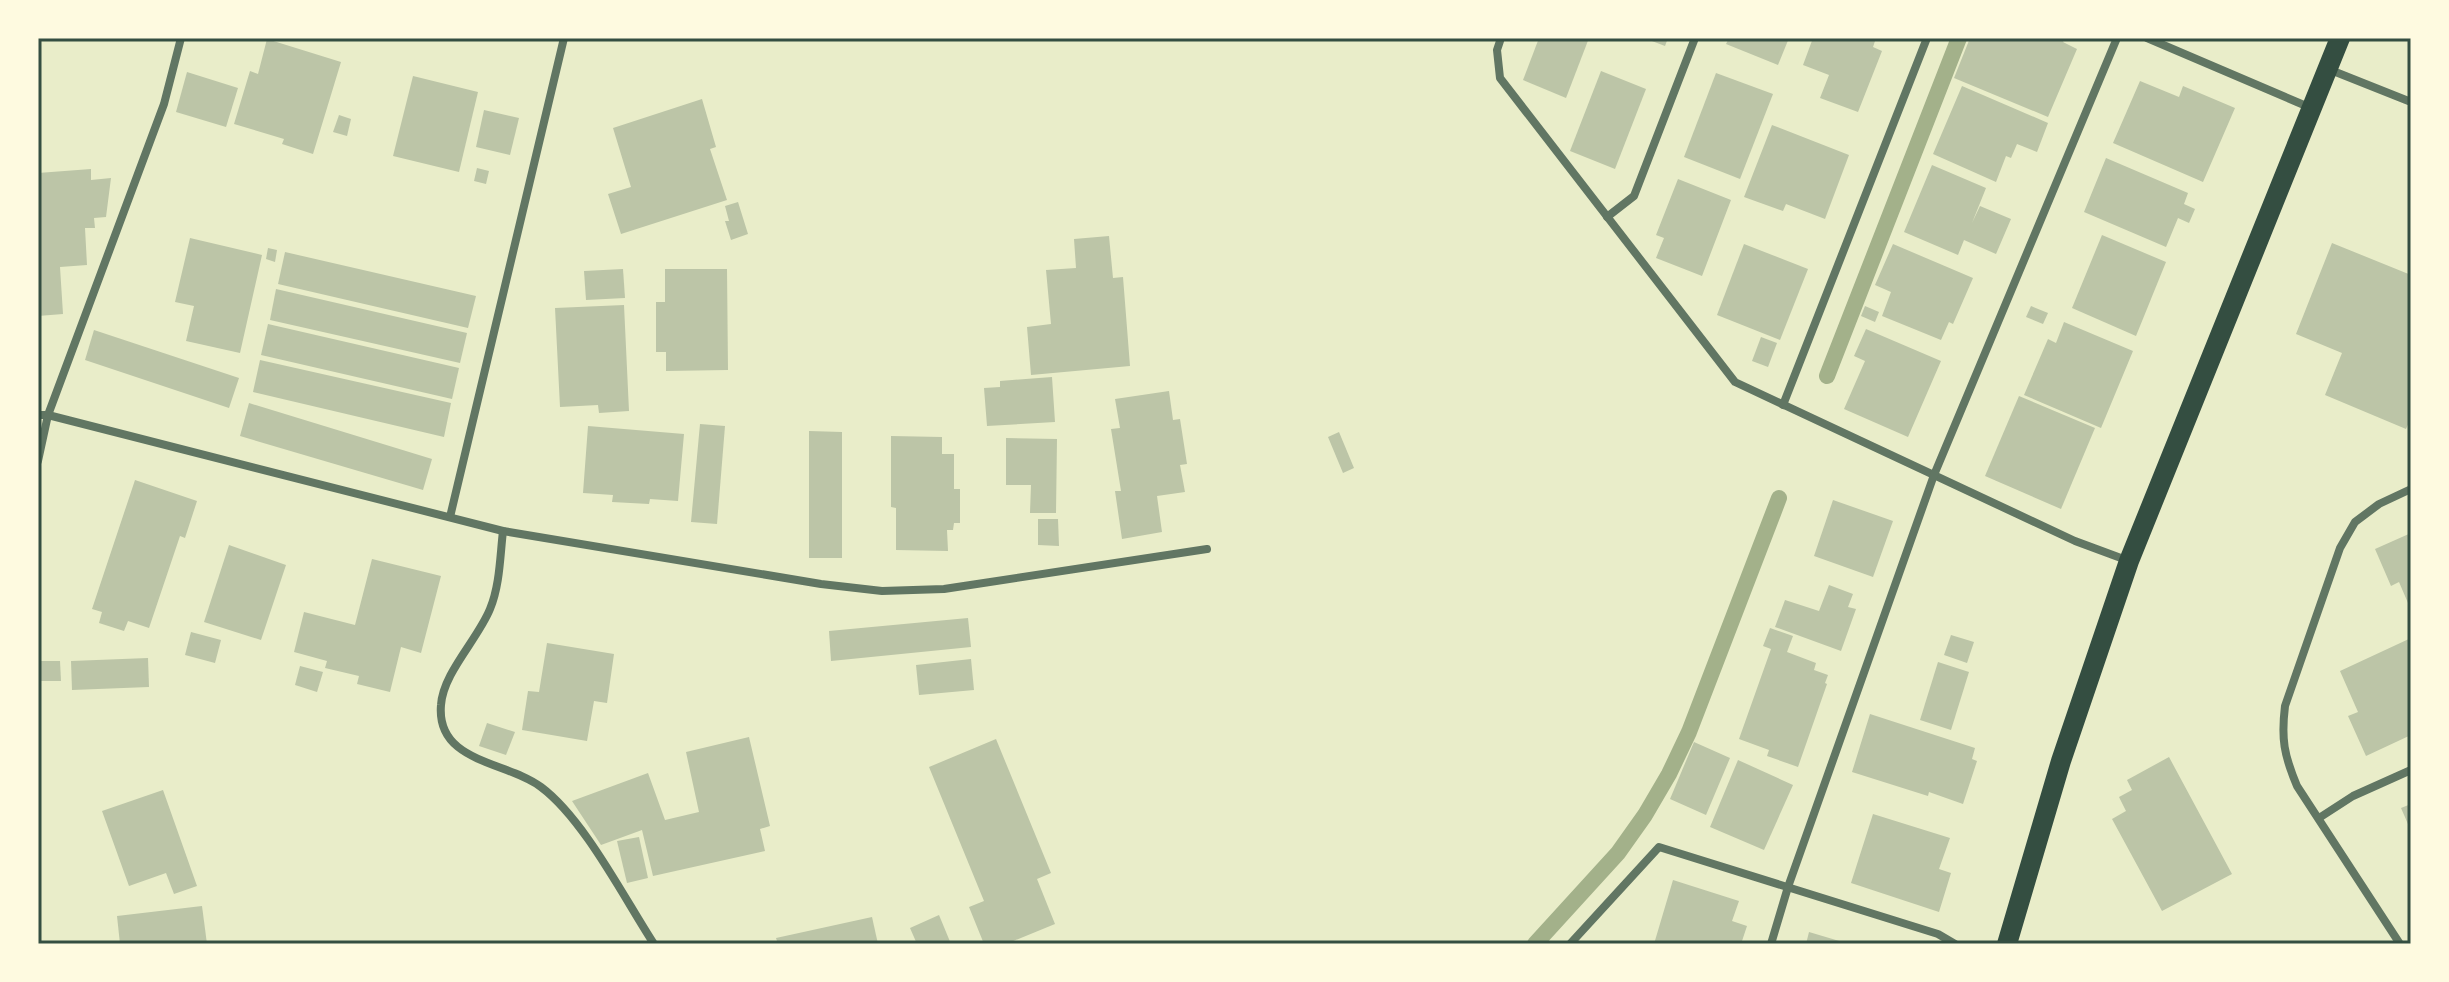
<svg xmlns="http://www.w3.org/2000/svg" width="2449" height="982" viewBox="0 0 2449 982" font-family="Rubik,sans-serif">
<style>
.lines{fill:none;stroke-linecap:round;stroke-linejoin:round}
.stream{stroke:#a3b18a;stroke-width:16}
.building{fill:#bcc5a7}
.minor{stroke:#617663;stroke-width:8}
.primary{stroke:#344e41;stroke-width:20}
.neatline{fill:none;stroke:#344e41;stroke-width:3}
</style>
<rect width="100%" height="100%" fill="#e9edc9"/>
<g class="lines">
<!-- stream -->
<g class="stream">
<path d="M 1827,376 L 1959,38"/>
<path d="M 1535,944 L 1618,853 L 1645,815 L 1669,774 L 1689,732 L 1779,498"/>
</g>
</g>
<!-- building -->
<g class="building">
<path d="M 1539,38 L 1589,38 L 1566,98 L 1523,80 Z"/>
<path d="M 1644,38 L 1668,38 L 1665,46 Z"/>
<path d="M 1729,38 L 1789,38 L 1778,65 L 1726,44 Z"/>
<path d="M 1813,38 L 1876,38 L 1873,47 L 1882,51 L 1858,112 L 1820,98 L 1829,75 L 1803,65 Z"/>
<path d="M 1970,38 L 2065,38 L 2063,42 L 2077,49 L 2048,117 L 1954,78 Z"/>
<path d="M 267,39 L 341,62 L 313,154 L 282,144 L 284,139 L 234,124 L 250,71 L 258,74 Z"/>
<path d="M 1601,71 L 1646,89 L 1615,169 L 1570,151 Z"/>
<path d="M 187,72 L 238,88 L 226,127 L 176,112 Z"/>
<path d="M 1716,73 L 1773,94 L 1740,179 L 1684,157 Z"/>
<path d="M 413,76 L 478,92 L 459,172 L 393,156 Z"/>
<path d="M 2140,81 L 2179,97 L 2183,86 L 2235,108 L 2203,182 L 2113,143 Z"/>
<path d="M 1962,86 L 2048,123 L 2037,152 L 2017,144 L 2011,158 L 2006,156 L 1996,182 L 1933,154 Z"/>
<path d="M 702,99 L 716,147 L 710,149 L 727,200 L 621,234 L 608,194 L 631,187 L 613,128 Z"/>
<path d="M 484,110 L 519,118 L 510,155 L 476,147 Z"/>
<path d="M 339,115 L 351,119 L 347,136 L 333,132 Z"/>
<path d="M 1772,125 L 1849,155 L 1825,219 L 1786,204 L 1783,211 L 1744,197 Z"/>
<path d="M 2106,158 L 2188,193 L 2184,204 L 2195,209 L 2189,223 L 2178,218 L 2166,247 L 2084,212 Z"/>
<path d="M 1932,165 L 1986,188 L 1972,223 L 1980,206 L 2011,219 L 1996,254 L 1964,240 L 1958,255 L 1904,232 Z"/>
<path d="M 477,168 L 489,171 L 486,184 L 474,181 Z"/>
<path d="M 91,169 L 91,180 L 111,178 L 106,217 L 94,218 L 95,228 L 85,228 L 87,265 L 60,267 L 63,314 L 38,316 L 38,173 Z"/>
<path d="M 1678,179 L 1731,200 L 1702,276 L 1656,258 L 1664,238 L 1656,235 Z"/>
<path d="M 738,202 L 748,234 L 731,240 L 725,221 L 729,221 L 725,206 Z"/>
<path d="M 2102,235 L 2166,262 L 2136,336 L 2072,308 Z"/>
<path d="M 1109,236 L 1113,278 L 1123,277 L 1130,366 L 1031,375 L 1027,327 L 1051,324 L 1046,270 L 1076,268 L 1074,239 Z"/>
<path d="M 190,238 L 262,255 L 240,353 L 186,341 L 194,306 L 175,302 Z"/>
<path d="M 2332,243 L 2411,275 L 2411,418 L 2406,429 L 2325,395 L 2342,353 L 2296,334 Z"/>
<path d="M 1744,244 L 1808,269 L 1780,340 L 1717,315 Z"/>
<path d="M 1893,244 L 1973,278 L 1953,324 L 1949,322 L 1941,340 L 1882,316 L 1891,292 L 1875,285 Z"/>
<path d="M 268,248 L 277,250 L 275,262 L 266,259 Z"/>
<path d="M 285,252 L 476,296 L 468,328 L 278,284 Z"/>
<path d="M 623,269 L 625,298 L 586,300 L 584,271 Z"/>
<path d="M 665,269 L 727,269 L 728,370 L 666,371 L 666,352 L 656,352 L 656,302 L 665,302 Z"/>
<path d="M 276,289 L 467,333 L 460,363 L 270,320 Z"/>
<path d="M 624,305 L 629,411 L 599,413 L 598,405 L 560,407 L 555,308 Z"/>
<path d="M 1865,306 L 1879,312 L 1875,322 L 1861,316 Z"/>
<path d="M 2031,306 L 2048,313 L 2043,324 L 2026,317 Z"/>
<path d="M 2064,322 L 2133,351 L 2101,428 L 2024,395 L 2048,339 L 2056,343 Z"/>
<path d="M 268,324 L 459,368 L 452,399 L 261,355 Z"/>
<path d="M 1866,329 L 1941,361 L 1908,437 L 1844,409 L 1865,361 L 1854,356 Z"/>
<path d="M 94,330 L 239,378 L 229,408 L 85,360 Z"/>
<path d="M 1761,337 L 1777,343 L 1768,367 L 1752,361 Z"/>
<path d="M 260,360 L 451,403 L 444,437 L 253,392 Z"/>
<path d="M 1052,377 L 1055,422 L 987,426 L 984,388 L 1000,387 L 1000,381 Z"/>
<path d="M 1169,391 L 1173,420 L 1180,419 L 1187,464 L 1180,465 L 1185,492 L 1157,496 L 1162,532 L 1122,539 L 1115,491 L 1121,491 L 1111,429 L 1120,428 L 1115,399 Z"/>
<path d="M 2019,396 L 2095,428 L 2061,509 L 1985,476 Z"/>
<path d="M 249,403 L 432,459 L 423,490 L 240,436 Z"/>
<path d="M 700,424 L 725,426 L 717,524 L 691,522 Z"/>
<path d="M 588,426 L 684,434 L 678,501 L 650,499 L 649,504 L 612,502 L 613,495 L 583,493 Z"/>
<path d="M 809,431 L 842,432 L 842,558 L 809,558 Z"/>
<path d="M 1339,432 L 1354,468 L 1343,473 L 1328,437 Z"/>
<path d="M 891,436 L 942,437 L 942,454 L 954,454 L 954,489 L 960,489 L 960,523 L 954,523 L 953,530 L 947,530 L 948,551 L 896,550 L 896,508 L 891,507 Z"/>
<path d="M 1006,438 L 1057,439 L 1056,513 L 1030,513 L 1031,485 L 1006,485 Z"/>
<path d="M 135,480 L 197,501 L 185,538 L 180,536 L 149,628 L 128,621 L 124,631 L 99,623 L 102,612 L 92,609 Z"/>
<path d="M 1833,500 L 1893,521 L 1873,577 L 1814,556 Z"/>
<path d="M 1038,519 L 1058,519 L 1059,546 L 1038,545 Z"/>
<path d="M 2411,533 L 2411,610 L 2399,582 L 2391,586 L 2375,549 Z"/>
<path d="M 229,545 L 286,565 L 261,640 L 204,622 Z"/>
<path d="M 372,559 L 441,576 L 421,653 L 401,647 L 390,692 L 357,684 L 359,676 L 325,668 L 327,661 L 294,652 L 304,612 L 355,625 Z"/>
<path d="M 1829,585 L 1853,594 L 1848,607 L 1856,609 L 1841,651 L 1775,627 L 1785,600 L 1819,611 Z"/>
<path d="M 968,618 L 971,647 L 831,661 L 829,631 Z"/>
<path d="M 1770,628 L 1793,636 L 1787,652 L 1816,663 L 1814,670 L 1828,675 L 1825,683 L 1827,684 L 1798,767 L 1767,756 L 1769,750 L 1739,739 L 1771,649 L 1763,646 Z"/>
<path d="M 191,632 L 221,640 L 215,663 L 185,655 Z"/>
<path d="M 1951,635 L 1974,642 L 1967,663 L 1944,655 Z"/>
<path d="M 2411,638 L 2411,735 L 2366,756 L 2348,716 L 2358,712 L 2340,671 Z"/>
<path d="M 547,643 L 614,654 L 607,703 L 594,701 L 587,741 L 522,730 L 528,691 L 539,692 Z"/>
<path d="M 148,658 L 149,687 L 72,690 L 71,661 Z"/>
<path d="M 971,659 L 974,690 L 919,695 L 916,665 Z"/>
<path d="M 38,661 L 60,661 L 61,681 L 38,681 Z"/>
<path d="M 1938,662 L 1969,672 L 1951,730 L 1920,720 Z"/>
<path d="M 300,666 L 323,672 L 317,692 L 295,685 Z"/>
<path d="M 1870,714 L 1975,748 L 1972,759 L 1977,761 L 1963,804 L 1929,792 L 1928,796 L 1852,772 Z"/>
<path d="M 487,723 L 515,732 L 506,755 L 479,746 Z"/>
<path d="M 749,737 L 770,826 L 760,829 L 765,851 L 653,876 L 642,830 L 601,845 L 572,801 L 648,773 L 665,820 L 699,812 L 686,752 Z"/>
<path d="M 996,739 L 1051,873 L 1037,879 L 1055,924 L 1006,944 L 984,944 L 969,907 L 984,901 L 929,767 Z"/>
<path d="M 1694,742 L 1730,758 L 1706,815 L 1670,799 Z"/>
<path d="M 2169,757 L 2232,874 L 2162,911 L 2112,819 L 2126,811 L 2119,797 L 2132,790 L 2127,780 Z"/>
<path d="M 1738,760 L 1793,785 L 1764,850 L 1710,827 Z"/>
<path d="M 163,790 L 197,886 L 174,894 L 166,873 L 129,886 L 102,811 Z"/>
<path d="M 2411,804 L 2411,831 L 2401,808 Z"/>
<path d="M 1873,814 L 1950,838 L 1939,869 L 1951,873 L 1939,912 L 1851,883 Z"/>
<path d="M 639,837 L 648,878 L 627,883 L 617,841 Z"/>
<path d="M 1673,880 L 1739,901 L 1732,921 L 1747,926 L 1741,944 L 1654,944 Z"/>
<path d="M 202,906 L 207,944 L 120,944 L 117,916 Z"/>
<path d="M 939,915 L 951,944 L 917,944 L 910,928 Z"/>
<path d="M 872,917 L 878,944 L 778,944 L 776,938 Z"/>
<path d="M 1809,932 L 1846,943 L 1846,944 L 1806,944 Z"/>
</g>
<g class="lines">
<!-- minor -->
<g class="minor">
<path d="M 1501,38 L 1497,50 L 1500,78 L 1735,382 L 2075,541 L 2129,561"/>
<path d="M 2147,38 L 2311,108"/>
<path d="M 2328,69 L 2411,102"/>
<path d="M 1607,217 L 1634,196 L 1695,38"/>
<path d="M 1783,405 L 1927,38"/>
<path d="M 38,415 L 48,415 L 503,531 L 821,584 L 882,591 L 944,589 L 1207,549"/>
<path d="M 38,461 L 48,415 L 164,104 L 181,38"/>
<path d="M 450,517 L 564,38"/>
<path d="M 503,531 C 500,556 500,585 490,609 C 478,639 443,673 441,705 C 436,763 507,761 541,787 C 584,819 624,898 654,944"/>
<path d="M 2319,818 L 2353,796 L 2411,770"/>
<path d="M 1570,944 L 1659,847 L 1938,934 L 1955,944"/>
<path d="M 1771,944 L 1788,887 L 1934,475 L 2117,38"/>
<path d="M 2400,944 L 2297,786 C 2284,755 2281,739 2285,706 L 2340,548 L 2355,522 L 2379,504 L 2411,489"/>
</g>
<!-- primary -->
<path class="primary" d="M 2007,944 L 2061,761 L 2129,561 L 2340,38"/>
</g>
<!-- border -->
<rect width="2449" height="982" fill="none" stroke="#fefae0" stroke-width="80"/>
<rect x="40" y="40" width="2369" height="902" class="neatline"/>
</svg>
